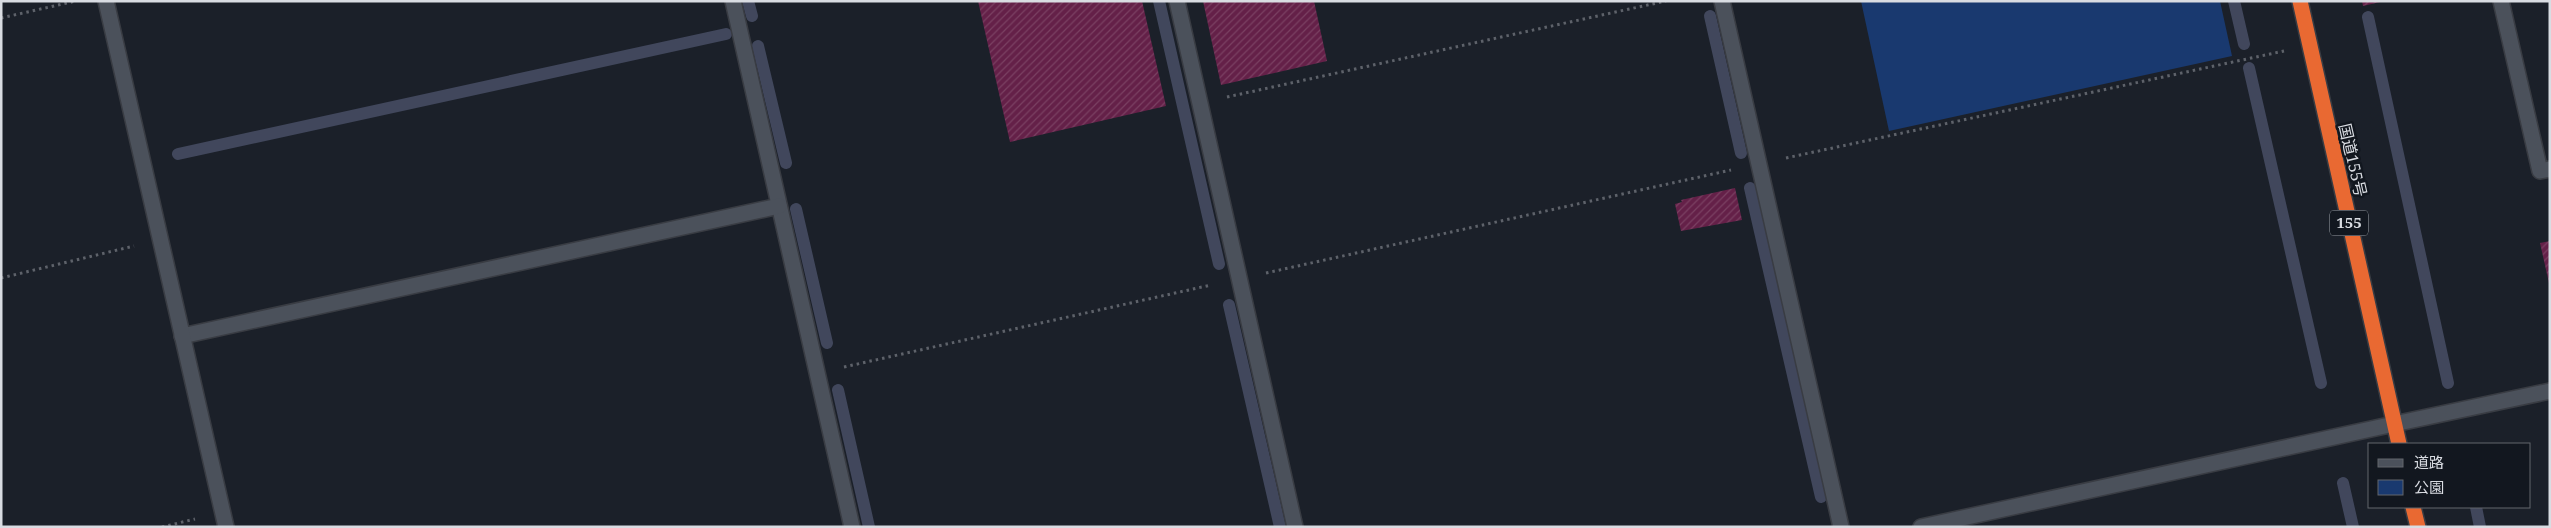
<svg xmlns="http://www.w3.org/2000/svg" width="2551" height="528" viewBox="0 0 2551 528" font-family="'Noto Serif','Noto Sans JP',serif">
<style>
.green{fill:#19396f}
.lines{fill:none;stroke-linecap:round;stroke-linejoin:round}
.stream{stroke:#41475c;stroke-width:12}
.building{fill:url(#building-hatch)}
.street-casing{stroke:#393c43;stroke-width:18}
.secondary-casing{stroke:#393c43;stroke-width:18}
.highway-casing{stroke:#393c43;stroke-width:18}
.path{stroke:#5e626a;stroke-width:3;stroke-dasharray:2.5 4;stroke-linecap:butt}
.street{stroke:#4b515b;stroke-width:15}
.secondary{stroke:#4b515b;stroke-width:15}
.highway{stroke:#e96932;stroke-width:15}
.labels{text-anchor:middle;stroke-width:5;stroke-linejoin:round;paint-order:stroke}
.shield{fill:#12171f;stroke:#9da1a8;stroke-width:1}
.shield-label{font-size:15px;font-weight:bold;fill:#d9dce2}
.street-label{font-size:16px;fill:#d9dce2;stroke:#12171f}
</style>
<defs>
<pattern id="building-hatch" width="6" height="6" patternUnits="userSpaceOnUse" patternTransform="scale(1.25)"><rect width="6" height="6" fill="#642048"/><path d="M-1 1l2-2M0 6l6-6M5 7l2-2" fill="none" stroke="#7a4062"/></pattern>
</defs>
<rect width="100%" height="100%" fill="#1b2029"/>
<!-- green -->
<path class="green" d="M 1861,1 L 2220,1 L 2232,56 L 1889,131 Z"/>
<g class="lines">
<!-- stream -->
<g class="stream">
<path d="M 748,1 L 752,16"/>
<path d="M 1159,1 L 1219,264"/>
<path d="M 2234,1 L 2244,44"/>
<path d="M 1710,16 L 1741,153"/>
<path d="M 2368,17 L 2448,383"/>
<path d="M 758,46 L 786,163"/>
<path d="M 2249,68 L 2321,383"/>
<path d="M 178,154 L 726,34"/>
<path d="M 1750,188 L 1821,497"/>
<path d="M 796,209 L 827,343"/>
<path d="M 1229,305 L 1280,527"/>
<path d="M 838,390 L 869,527"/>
<path d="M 2343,483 L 2353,527"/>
<path d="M 2476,507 L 2480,527"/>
</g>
</g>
<!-- building -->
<g class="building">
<path d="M 978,1 L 1142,1 L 1166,106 L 1010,142 Z"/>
<path d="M 1203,1 L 1314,1 L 1327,61 L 1221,85 Z"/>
<path d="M 2362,1 L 2380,1 L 2380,2 L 2363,6 Z"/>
<path d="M 1735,188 L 1742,220 L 1681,231 L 1675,204 L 1682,202 L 1681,200 Z"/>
<path d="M 2550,241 L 2550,283 L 2549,283 L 2540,243 Z"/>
</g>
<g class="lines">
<defs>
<g id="street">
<path d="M 733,1 L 852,527"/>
<path d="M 1177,1 L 1295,527"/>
<path d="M 1722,1 L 1841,527"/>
<path d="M 2501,1 L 2540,171 L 2550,169"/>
<path d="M 182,336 L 779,206"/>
<path d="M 2394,424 L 2550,391"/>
</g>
<g id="secondary">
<path d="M 106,1 L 226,527"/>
<path d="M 1921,527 L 2394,424"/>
</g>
<g id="highway">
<path d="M 2300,1 L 2399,444"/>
<path d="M 2413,507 L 2418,527"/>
</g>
</defs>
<!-- street casing -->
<use href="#street" class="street-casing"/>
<!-- secondary casing -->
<use href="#secondary" class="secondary-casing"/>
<!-- highway casing -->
<use href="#highway" class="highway-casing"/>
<!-- path -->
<g class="path">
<path d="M 1,18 L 76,1"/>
<path d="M 1227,97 L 1666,1"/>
<path d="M 1786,158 L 2284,51"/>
<path d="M 1266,273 L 1731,170"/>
<path d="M 1,278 L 134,246"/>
<path d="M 844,367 L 1211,285"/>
<path d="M 162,527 L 195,519"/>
</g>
<!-- street -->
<use href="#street" class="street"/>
<!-- secondary -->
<use href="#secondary" class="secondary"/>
<!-- highway -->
<use href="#highway" class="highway"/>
</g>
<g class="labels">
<!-- shield labels -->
<rect class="shield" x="2330" y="210.5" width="38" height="25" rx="4"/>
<g class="shield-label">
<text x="2349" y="228">155</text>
</g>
<!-- street labels -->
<g class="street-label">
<text transform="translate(2353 160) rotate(77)" y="6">国道155号</text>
</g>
</g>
<!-- border -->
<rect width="2551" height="528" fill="none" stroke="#d9dce2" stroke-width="5"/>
<!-- legend -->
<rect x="2368" y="443" width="162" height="65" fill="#12171f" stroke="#62666d"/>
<rect x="2378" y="459" width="25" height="8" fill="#4b515b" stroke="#62666d"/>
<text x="2414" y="468" font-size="15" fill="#d9dce2">道路</text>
<rect x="2378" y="480" width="25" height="15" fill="#19396f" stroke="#62666d"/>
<text x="2414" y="493" font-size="15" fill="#d9dce2">公園</text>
</svg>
